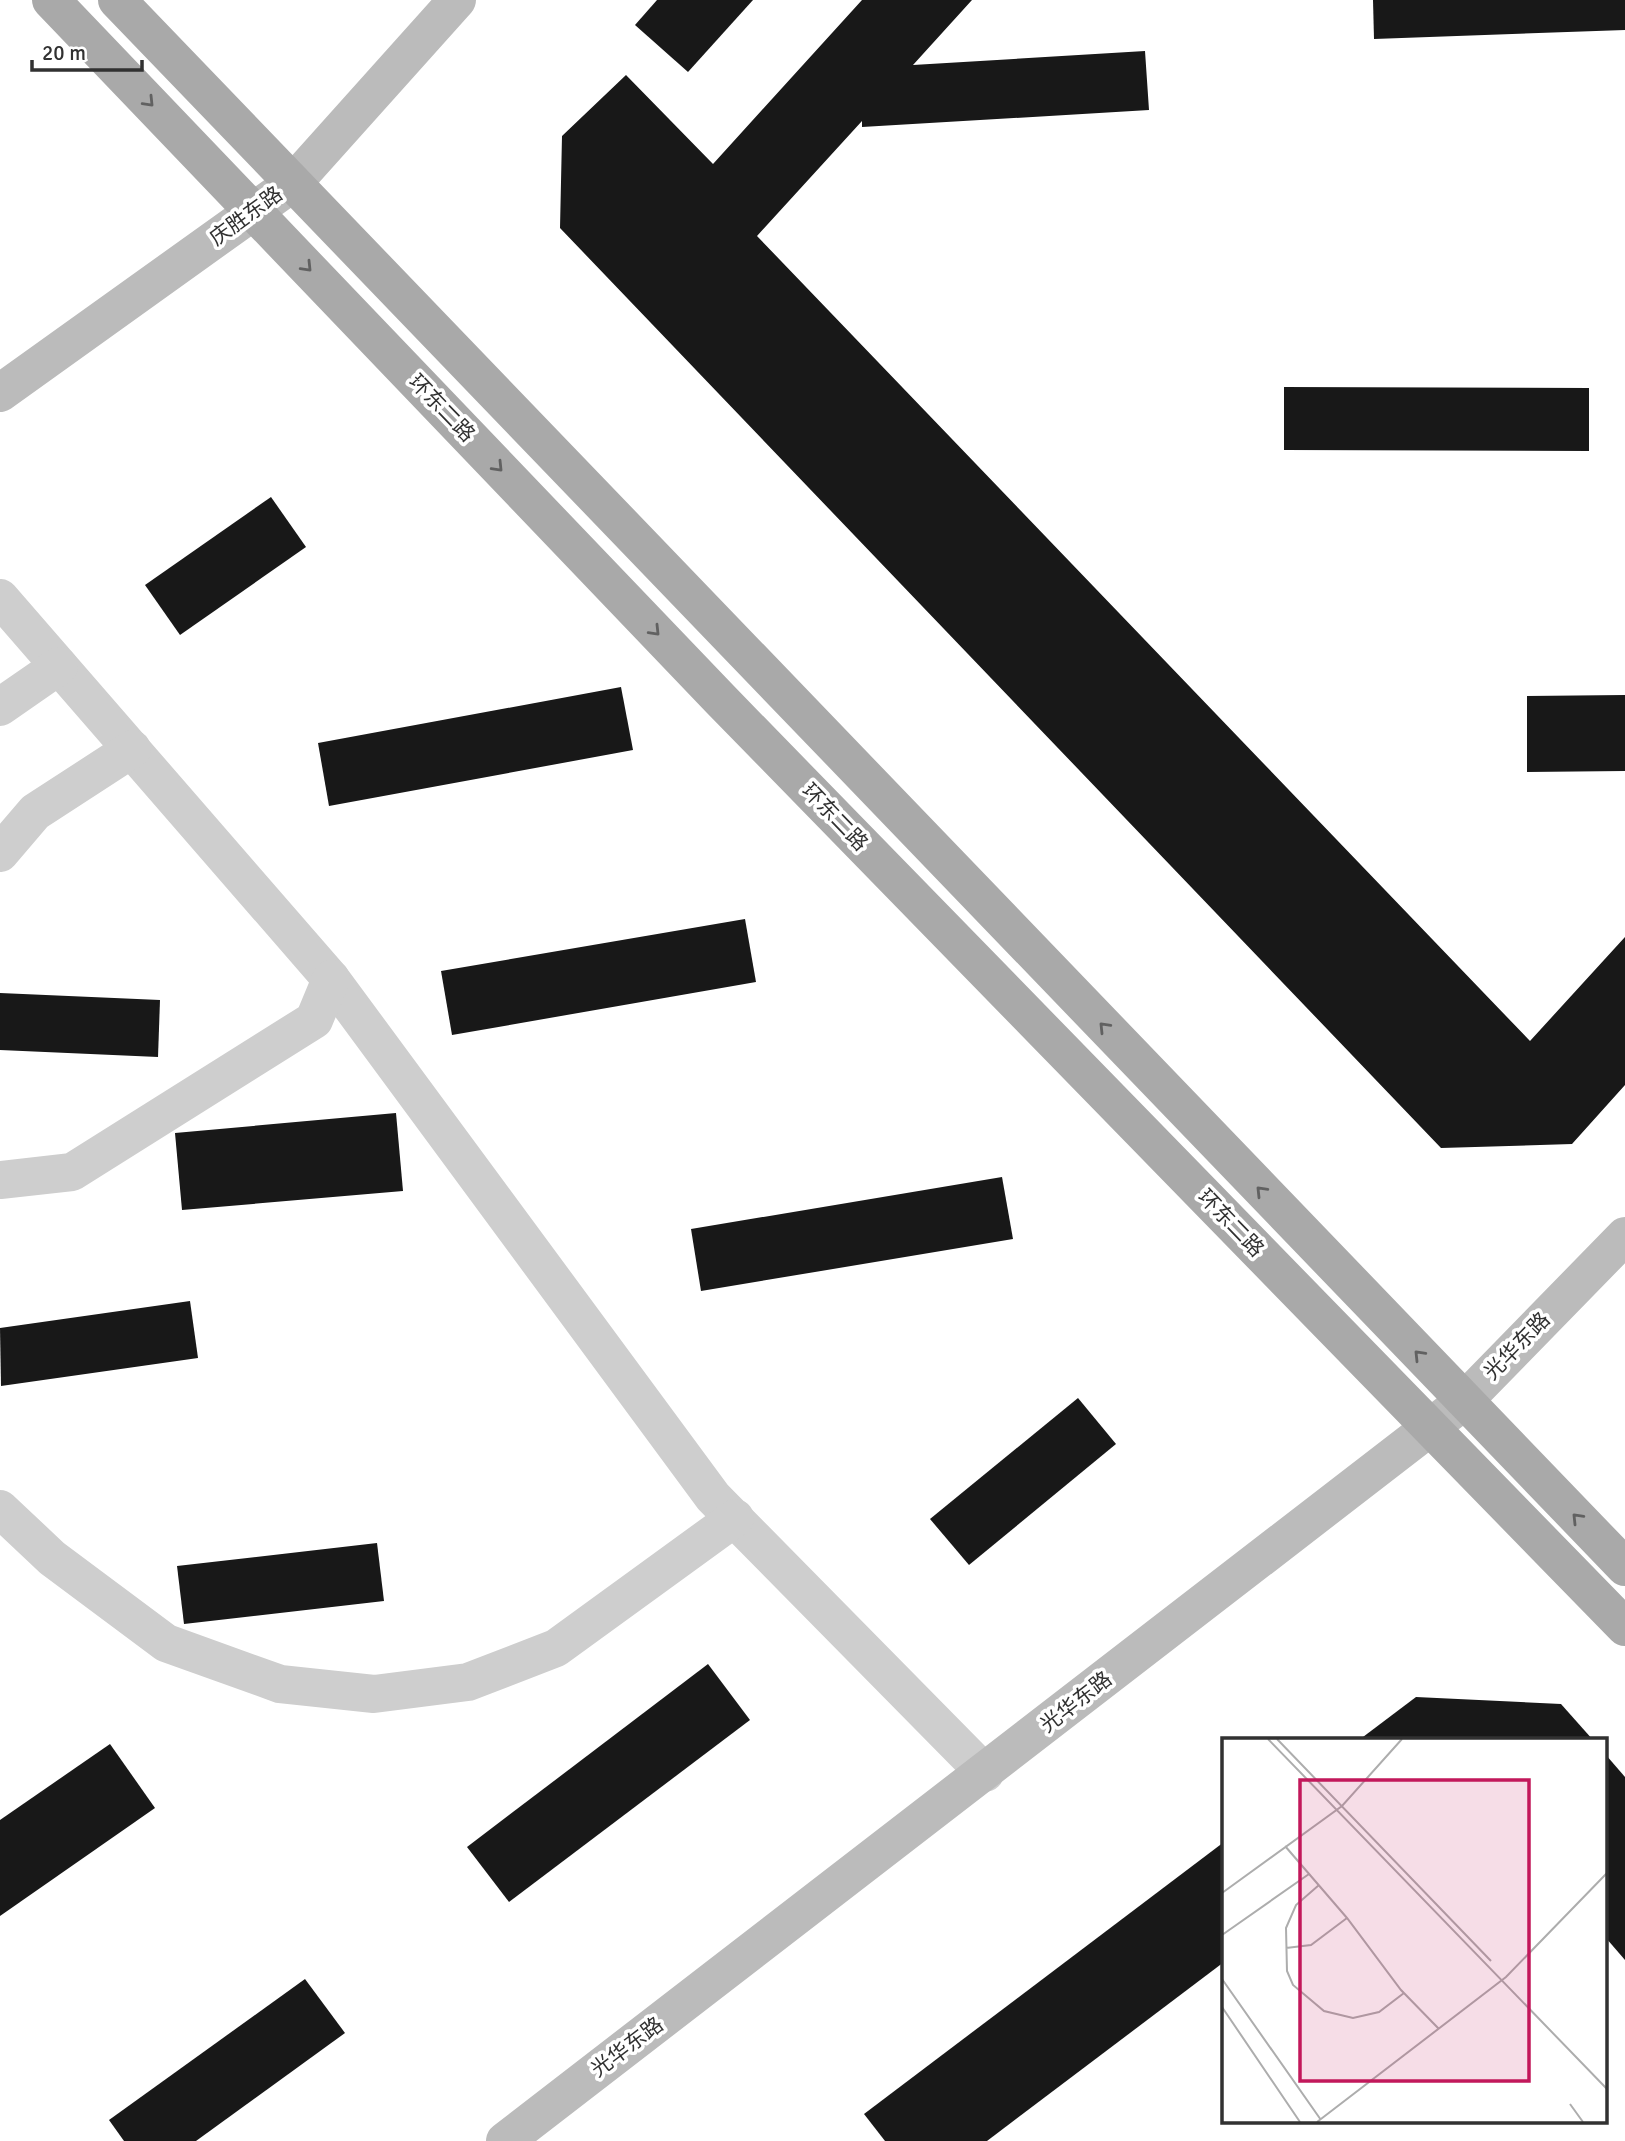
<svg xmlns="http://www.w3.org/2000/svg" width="1625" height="2141" viewBox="0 0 1625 2141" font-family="Signika,'Noto Sans SC',sans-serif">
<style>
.building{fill:#181818}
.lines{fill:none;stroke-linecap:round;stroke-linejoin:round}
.minor{stroke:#cecece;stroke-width:38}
.secondary{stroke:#bbb;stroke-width:38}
.primary{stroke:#a9a9a9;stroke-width:38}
.oneway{stroke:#616161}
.labels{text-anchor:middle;stroke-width:7;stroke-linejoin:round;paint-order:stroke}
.street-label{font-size:21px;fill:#313131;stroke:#fff}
.inset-road{fill:none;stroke:#adadad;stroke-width:2}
.view{fill:#c2185b;fill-opacity:0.15;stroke:#c2185b;stroke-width:3.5}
.inset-edge{fill:none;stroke:#313131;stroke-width:3.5}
</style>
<rect width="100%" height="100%" fill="#fff"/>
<!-- building -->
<g class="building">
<path d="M 657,0 L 753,0 L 688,72 L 635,25 Z"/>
<path d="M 862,0 L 972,0 L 913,65 L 1145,51 L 1149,110 L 862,127 L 862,121 L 757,236 L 1530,1041 L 1625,937 L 1625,1085 L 1572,1144 L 1441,1148 L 560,228 L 562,136 L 626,75 L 713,164 Z"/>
<path d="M 1373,0 L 1625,0 L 1625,30 L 1374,39 Z"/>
<path d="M 1284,387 L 1589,388 L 1589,451 L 1284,450 Z"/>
<path d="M 271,497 L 306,547 L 180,635 L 145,585 Z"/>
<path d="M 621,687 L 633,750 L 329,806 L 318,743 Z"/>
<path d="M 1625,695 L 1625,771 L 1527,772 L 1527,696 Z"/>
<path d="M 745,919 L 756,982 L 452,1035 L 441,971 Z"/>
<path d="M 0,993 L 160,1000 L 158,1057 L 0,1050 Z"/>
<path d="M 396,1113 L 403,1191 L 182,1210 L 175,1133 Z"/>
<path d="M 1002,1177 L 1013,1239 L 701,1291 L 691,1229 Z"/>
<path d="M 190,1301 L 198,1358 L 1,1386 L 0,1328 Z"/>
<path d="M 1078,1398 L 1116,1444 L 969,1565 L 930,1519 Z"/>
<path d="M 377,1543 L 384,1601 L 184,1624 L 177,1566 Z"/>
<path d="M 708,1664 L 750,1720 L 509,1902 L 467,1847 Z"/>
<path d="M 1416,1697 L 1561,1704 L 1593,1740 L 1359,1740 Z"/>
<path d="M 110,1744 L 155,1808 L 0,1916 L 0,1820 Z"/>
<path d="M 1606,1755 L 1625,1777 L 1625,1960 L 1606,1938 Z"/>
<path d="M 1224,1842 L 1224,1962 L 987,2141 L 885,2141 L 864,2114 Z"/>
<path d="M 305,1979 L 345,2033 L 196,2141 L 124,2141 L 109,2120 Z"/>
</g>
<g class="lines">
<!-- minor -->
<g class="minor">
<path d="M 0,598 L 331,979 L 713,1497 L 985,1773"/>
<path d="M 0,707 L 59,666"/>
<path d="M 0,853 L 35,812 L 132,749"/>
<path d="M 0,1180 L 72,1172 L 314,1020 L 331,979"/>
<path d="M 0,1509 L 52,1558 L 166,1643 L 280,1684 L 374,1694 L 468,1682 L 556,1648 L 735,1518"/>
</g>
<!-- secondary -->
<g class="secondary">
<path d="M 0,393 L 293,183 L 457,0"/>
<path d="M 505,2141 L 1463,1402 L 1625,1236"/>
</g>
<!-- primary -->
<g class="primary">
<path d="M 51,0 L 720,699 L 1625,1627"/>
<path d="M 117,0 L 1625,1567"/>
</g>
</g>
<!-- one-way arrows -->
<defs><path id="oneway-chevron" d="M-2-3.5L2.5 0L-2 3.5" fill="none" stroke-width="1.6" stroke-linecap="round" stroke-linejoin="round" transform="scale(1.75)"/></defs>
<g class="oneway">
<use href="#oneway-chevron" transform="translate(149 102) rotate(46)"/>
<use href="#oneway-chevron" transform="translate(307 267) rotate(46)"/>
<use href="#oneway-chevron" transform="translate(498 467) rotate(46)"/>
<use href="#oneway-chevron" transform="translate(655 631) rotate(46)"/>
<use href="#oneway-chevron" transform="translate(1104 1027) rotate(-134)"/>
<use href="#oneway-chevron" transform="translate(1261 1191) rotate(-134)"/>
<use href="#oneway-chevron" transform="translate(1419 1355) rotate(-134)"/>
<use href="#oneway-chevron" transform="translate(1577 1518) rotate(-134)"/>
</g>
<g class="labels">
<!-- street labels -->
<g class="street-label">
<text transform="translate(246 216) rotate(-36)" y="7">庆胜东路</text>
<text transform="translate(442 408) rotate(46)" y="7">环东二路</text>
<text transform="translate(835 817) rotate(46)" y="7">环东二路</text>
<text transform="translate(1231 1223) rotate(46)" y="7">环东二路</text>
<text transform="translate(1517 1346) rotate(-46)" y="7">光华东路</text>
<text transform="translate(1076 1702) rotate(-38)" y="7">光华东路</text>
<text transform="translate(627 2047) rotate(-37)" y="7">光华东路</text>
</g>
</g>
<!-- overview -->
<g transform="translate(1222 1738)">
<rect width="385" height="385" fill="#fff"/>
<path class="inset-road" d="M 46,1 L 385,351M 55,1 L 269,223M 63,108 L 125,180 L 179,252 L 217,291M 97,147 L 74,167 L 64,190 L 65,233 L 71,247 L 102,273 L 131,280 L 157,274 L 182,255M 0,155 L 120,68 L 180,1M 0,197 L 87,136M 64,210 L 89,207 L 125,180M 0,241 L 99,382M 0,269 L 78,384M 348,366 L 361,384M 95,384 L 284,239 L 385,135"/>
<path class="view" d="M 78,42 L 307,42 L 307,343 L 78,343 Z"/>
<rect width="385" height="385" class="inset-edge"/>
</g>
<!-- scale -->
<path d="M32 60v10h110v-10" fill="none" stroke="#313131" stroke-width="3.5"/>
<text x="42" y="60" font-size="21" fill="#313131" stroke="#ffffff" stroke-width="5" paint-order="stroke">20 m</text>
</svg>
